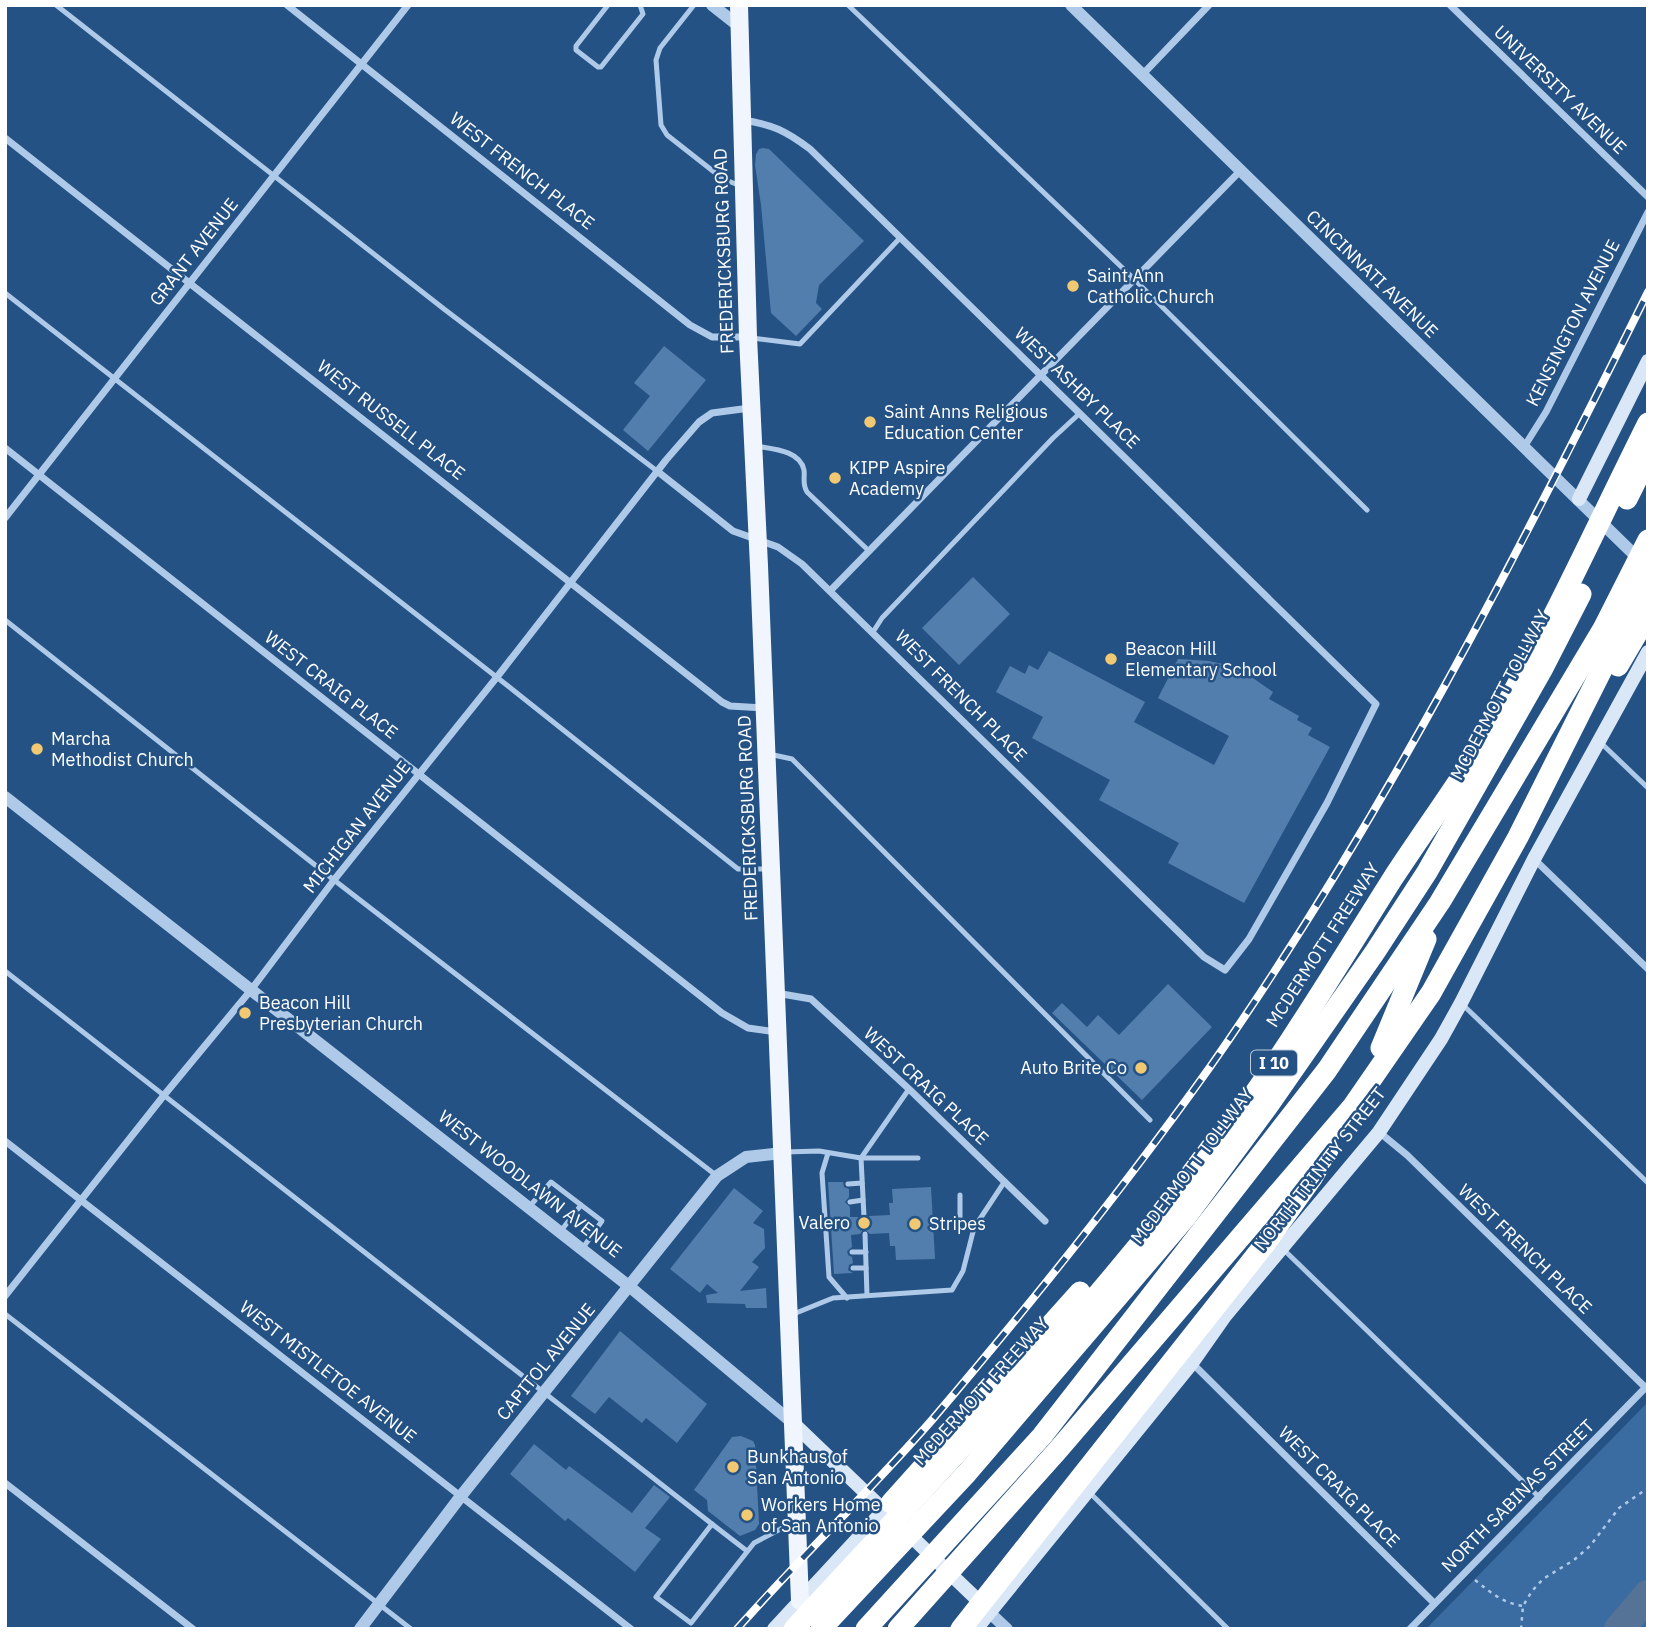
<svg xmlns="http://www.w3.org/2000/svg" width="1653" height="1634" viewBox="0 0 1653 1634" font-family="'IBM Plex Sans',sans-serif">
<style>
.green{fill:#3a6ca1}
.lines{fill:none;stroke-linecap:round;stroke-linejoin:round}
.river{stroke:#557397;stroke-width:30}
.building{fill:#527eae}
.path{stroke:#afcae8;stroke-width:2.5;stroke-dasharray:3.5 5;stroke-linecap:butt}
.service{stroke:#afcae8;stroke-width:5}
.minor{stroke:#afcae8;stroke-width:7}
.tertiary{stroke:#afcae8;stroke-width:12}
.secondary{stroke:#d9e7f7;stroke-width:14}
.primary{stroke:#f1f6fe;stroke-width:18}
.motorway{stroke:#fff;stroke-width:21}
.rail-casing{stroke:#fff;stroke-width:8}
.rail{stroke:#255284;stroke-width:5;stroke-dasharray:16;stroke-linecap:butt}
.poi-dot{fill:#f1c973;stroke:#255284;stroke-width:2.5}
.labels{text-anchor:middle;stroke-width:5;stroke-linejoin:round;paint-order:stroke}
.shield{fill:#255284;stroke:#becbda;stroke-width:2}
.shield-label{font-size:16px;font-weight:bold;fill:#fff}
.street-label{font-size:18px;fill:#fff;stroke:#255284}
.poi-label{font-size:18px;fill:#fff;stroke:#255284;text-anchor:start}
</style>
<rect width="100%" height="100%" fill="#255284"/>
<!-- green -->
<path class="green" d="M 1648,1402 L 1648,1629 L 1426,1629 Z"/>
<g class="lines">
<!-- river -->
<path class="river" d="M 1619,1629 L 1648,1595"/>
</g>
<!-- building -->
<g class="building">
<path d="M 763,148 L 769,149 L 864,241 L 819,285 L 816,303 L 822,309 L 796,336 L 771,313 L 761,205 L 755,165 L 756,154 L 759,149 Z"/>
<path d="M 664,346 L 706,380 L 648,451 L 623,430 L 650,396 L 634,383 Z"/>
<path d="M 973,577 L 1010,614 L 959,665 L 922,628 Z"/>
<path d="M 1049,651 L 1145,702 L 1134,722 L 1214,765 L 1229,736 L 1158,698 L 1178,659 L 1209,661 L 1237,667 L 1273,692 L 1269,699 L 1299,716 L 1297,720 L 1312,728 L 1308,735 L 1330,747 L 1244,903 L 1168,863 L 1179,843 L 1099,800 L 1110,780 L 1032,738 L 1043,717 L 996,692 L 1010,666 L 1025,674 L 1029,665 L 1038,670 Z"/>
<path d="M 1168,984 L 1212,1027 L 1142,1100 L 1052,1013 L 1062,1003 L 1087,1027 L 1098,1015 L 1119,1035 Z"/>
<path d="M 828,1182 L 843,1182 L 844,1187 L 849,1189 L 849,1197 L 845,1202 L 850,1207 L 850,1217 L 859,1217 L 864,1222 L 867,1221 L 869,1216 L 890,1215 L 889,1203 L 893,1203 L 892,1189 L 931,1187 L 935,1259 L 896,1260 L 895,1246 L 890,1246 L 889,1233 L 870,1234 L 864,1229 L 860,1234 L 851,1235 L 852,1247 L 847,1251 L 848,1255 L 852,1257 L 853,1263 L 849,1265 L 848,1270 L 853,1273 L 834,1274 Z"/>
<path d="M 734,1188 L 763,1211 L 753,1223 L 764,1229 L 765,1248 L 752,1262 L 759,1267 L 740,1291 L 766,1288 L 767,1308 L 746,1308 L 745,1304 L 707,1303 L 706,1295 L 718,1293 L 707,1284 L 700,1293 L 670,1269 Z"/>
<path d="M 620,1331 L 707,1404 L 677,1443 L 646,1418 L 642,1423 L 609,1397 L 595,1414 L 571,1396 Z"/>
<path d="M 741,1436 L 753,1441 L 755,1445 L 759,1524 L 755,1530 L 740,1536 L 708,1511 L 707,1500 L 694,1490 L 732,1437 Z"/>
<path d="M 534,1444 L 566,1470 L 569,1466 L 632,1513 L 654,1485 L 670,1497 L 645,1528 L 661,1539 L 635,1572 L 568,1518 L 565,1521 L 510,1474 Z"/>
</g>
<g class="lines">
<!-- path -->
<g class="path">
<path d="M 1475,1580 C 1491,1593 1503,1603 1523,1606"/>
<path d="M 1521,1629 L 1523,1606 L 1532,1591 L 1543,1579 L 1574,1560 L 1590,1546 L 1619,1508 L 1648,1488"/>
</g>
<!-- service -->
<g class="service">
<path d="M 56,5 L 444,309 L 657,471"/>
<path d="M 608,5 L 576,46 L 576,50 L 598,67 L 601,67 L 643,14 L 640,5"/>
<path d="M 694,5 L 660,48 L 656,60 L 661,125 L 667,135 L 723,179 L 741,186"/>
<path d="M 848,5 L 1134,279 L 1367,510"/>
<path d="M 5,293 L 508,686 L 738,869 L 768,869"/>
<path d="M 751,338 L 800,344 L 900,238"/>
<path d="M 756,446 C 772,449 800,450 804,470 C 805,478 802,484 807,492 L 869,551"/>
<path d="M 5,620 L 334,880 L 717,1176"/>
<path d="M 873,632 L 882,618 L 1053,438 L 1079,414"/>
<path d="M 1601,743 L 1648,788"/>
<path d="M 769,754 L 792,759 L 1150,1120"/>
<path d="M 5,971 L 712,1524"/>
<path d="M 1461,1003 L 1648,1183"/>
<path d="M 785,1152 L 819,1151 L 861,1158 L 909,1089"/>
<path d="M 828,1153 L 822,1173 L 829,1277 L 847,1298"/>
<path d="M 848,1184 L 862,1183"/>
<path d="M 960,1195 L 960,1223 L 974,1228"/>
<path d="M 850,1202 L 863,1200"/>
<path d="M 529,1207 L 551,1182 L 602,1221 L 582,1249"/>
<path d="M 864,1217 L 861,1158 L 918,1158"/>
<path d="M 560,1232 L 581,1205"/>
<path d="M 865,1234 L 867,1295"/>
<path d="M 1282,1248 L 1540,1498"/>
<path d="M 852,1252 L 866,1252"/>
<path d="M 853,1268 L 866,1268"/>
<path d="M 5,1314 L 411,1629"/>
<path d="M 791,1315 L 833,1298 L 952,1290 L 963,1271 L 974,1228 L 1005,1181"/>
<path d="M 1089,1492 L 1228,1629"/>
<path d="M 747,1551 L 712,1524 L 656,1597 L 691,1623 L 754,1543 L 792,1523"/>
</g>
<!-- minor -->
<g class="minor">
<path d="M 287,5 L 690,325 L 712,337 L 746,337"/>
<path d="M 1450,5 L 1648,197"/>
<path d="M 1143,74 L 1209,5"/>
<path d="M 5,138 L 722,702 L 730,706 L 764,708"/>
<path d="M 1524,447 L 1546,412 L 1648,212"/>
<path d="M 5,448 L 722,1013 L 748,1028 L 777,1032"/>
<path d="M 657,471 L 733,531 L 778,547 L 802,564 L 1204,957 L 1225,970 L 1249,939 L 1327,803 L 1376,704 L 810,149 C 786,131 772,124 742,120"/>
<path d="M 5,518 L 408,5"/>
<path d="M 831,590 L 1241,170"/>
<path d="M 1534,859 L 1648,969"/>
<path d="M 776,993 L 811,999 L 909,1089 L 1045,1221"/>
<path d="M 1379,1132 L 1407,1155 L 1648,1390"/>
<path d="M 5,1141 L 631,1629"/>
<path d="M 5,1296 L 165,1094 L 251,990 L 334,880 L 497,677 L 666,460 L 699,422 L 712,413 L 750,408"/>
<path d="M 1192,1363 L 1434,1603"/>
<path d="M 5,1483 L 193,1629"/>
<path d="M 1410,1629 L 1647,1386"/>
</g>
<!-- tertiary -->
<g class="tertiary">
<path d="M 712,5 L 740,27"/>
<path d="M 1071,5 L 1648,568"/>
<path d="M 5,797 L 630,1287 L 794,1424"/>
<path d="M 990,1613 L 1007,1629"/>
<path d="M 360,1629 L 461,1496 L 717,1176 L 746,1157 L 782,1153"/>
</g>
<!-- secondary -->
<g class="secondary">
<path d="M 1579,499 L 1648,361"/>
<path d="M 794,1424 L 987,1609"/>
<path d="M 774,1629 L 884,1510"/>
<path d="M 976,1629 L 1192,1363 L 1225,1316 L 1379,1132 L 1441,1039 L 1461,1003 L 1534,859 L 1648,652"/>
</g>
<!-- primary -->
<path class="primary" d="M 739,5 L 748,337 L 759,566 L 800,1601"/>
<!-- motorway -->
<g class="motorway">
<path d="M 1627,499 L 1648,457"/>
<path d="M 1618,666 L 1648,615"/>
<path d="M 1381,1048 L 1426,939"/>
<path d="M 891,1503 L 1080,1292"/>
<path d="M 794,1629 C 937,1474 1085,1321 1212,1152 C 1278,1065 1335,970 1393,878 C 1431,820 1473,764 1507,703 C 1558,612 1601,517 1648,423"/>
<path d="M 821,1629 L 967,1473 L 1186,1217 L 1268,1106 L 1375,952 L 1427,872 L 1543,668 L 1581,594"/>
<path d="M 866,1629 L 1042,1436 L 1327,1070 L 1440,902 L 1603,629 L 1648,540"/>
<path d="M 898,1629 L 1058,1450 L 1353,1106 L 1431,993 L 1518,837 L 1648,578"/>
<path d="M 961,1629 L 1265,1244 L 1312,1178 L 1328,1150"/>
</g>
<defs>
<path id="rail" d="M 737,1629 C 800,1558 869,1492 932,1420 C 1029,1306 1123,1189 1210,1067 C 1381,823 1516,558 1648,292"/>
</defs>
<!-- rail casing -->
<use href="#rail" class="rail-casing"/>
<!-- rail -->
<use href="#rail" class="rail"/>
</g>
<!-- markers -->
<g class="poi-dot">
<circle cx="1073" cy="286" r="7"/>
<circle cx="870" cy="422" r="7"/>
<circle cx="835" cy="478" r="7"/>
<circle cx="1111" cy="659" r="7"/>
<circle cx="37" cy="749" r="7"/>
<circle cx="245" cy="1013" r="7"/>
<circle cx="1141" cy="1068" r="7"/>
<circle cx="864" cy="1223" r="7"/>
<circle cx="915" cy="1224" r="7"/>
<circle cx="733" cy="1467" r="7"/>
<circle cx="747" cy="1515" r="7"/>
</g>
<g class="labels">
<!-- shield labels -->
<rect class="shield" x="1251" y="1050.5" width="46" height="25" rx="5"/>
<g class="shield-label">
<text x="1274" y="1069">I 10</text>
</g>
<!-- street labels -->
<g class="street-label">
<text transform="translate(1560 90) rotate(44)" y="6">UNIVERSITY AVENUE</text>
<text transform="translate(522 171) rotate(38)" y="6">WEST FRENCH PLACE</text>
<text transform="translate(724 251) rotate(-92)" y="6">FREDERICKSBURG ROAD</text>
<text transform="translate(194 252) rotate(-52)" y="6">GRANT AVENUE</text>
<text transform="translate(1372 274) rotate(44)" y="6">CINCINNATI AVENUE</text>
<text transform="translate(1573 323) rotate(-63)" y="6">KENSINGTON AVENUE</text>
<text transform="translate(1077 388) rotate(44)" y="6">WEST ASHBY PLACE</text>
<text transform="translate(391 420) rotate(38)" y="6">WEST RUSSELL PLACE</text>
<text transform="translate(331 685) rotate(38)" y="6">WEST CRAIG PLACE</text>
<text transform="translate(1500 695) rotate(-62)" y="6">MCDERMOTT TOLLWAY</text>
<text transform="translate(961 696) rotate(45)" y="6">WEST FRENCH PLACE</text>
<text transform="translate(748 818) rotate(-92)" y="6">FREDERICKSBURG ROAD</text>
<text transform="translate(357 827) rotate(-52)" y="6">MICHIGAN AVENUE</text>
<text transform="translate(1323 945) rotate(-57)" y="6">MCDERMOTT FREEWAY</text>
<text transform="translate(926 1086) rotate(43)" y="6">WEST CRAIG PLACE</text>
<text transform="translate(1192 1166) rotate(-53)" y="6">MCDERMOTT TOLLWAY</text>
<text transform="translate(1320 1169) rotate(-52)" y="6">NORTH TRINITY STREET</text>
<text transform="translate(530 1184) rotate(38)" y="6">WEST WOODLAWN AVENUE</text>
<text transform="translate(1525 1249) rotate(44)" y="6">WEST FRENCH PLACE</text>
<text transform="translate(546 1362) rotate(-51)" y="6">CAPITOL AVENUE</text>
<text transform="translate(328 1372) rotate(38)" y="6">WEST MISTLETOE AVENUE</text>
<text transform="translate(981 1391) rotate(-48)" y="6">MCDERMOTT FREEWAY</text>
<text transform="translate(1339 1487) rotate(45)" y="6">WEST CRAIG PLACE</text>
<text transform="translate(1518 1496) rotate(-45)" y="6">NORTH SABINAS STREET</text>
</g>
<!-- poi labels -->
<g class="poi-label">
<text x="1087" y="282">Saint Ann<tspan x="1087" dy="21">Catholic Church</tspan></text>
<text x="884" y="418">Saint Anns Religious<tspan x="884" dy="21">Education Center</tspan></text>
<text x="849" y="474">KIPP Aspire<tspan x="849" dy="21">Academy</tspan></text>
<text x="1125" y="655">Beacon Hill<tspan x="1125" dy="21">Elementary School</tspan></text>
<text x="51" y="745">Marcha<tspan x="51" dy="21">Methodist Church</tspan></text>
<text x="259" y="1009">Beacon Hill<tspan x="259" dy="21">Presbyterian Church</tspan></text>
<text x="1127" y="1074" text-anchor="end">Auto Brite Co</text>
<text x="850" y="1229" text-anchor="end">Valero</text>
<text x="929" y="1230">Stripes</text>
<text x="747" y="1463">Bunkhaus of<tspan x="747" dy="21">San Antonio</tspan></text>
<text x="761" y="1511">Workers Home<tspan x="761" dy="21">of San Antonio</tspan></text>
</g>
</g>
<!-- border -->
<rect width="1653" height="1634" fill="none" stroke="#ffffff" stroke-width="14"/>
</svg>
